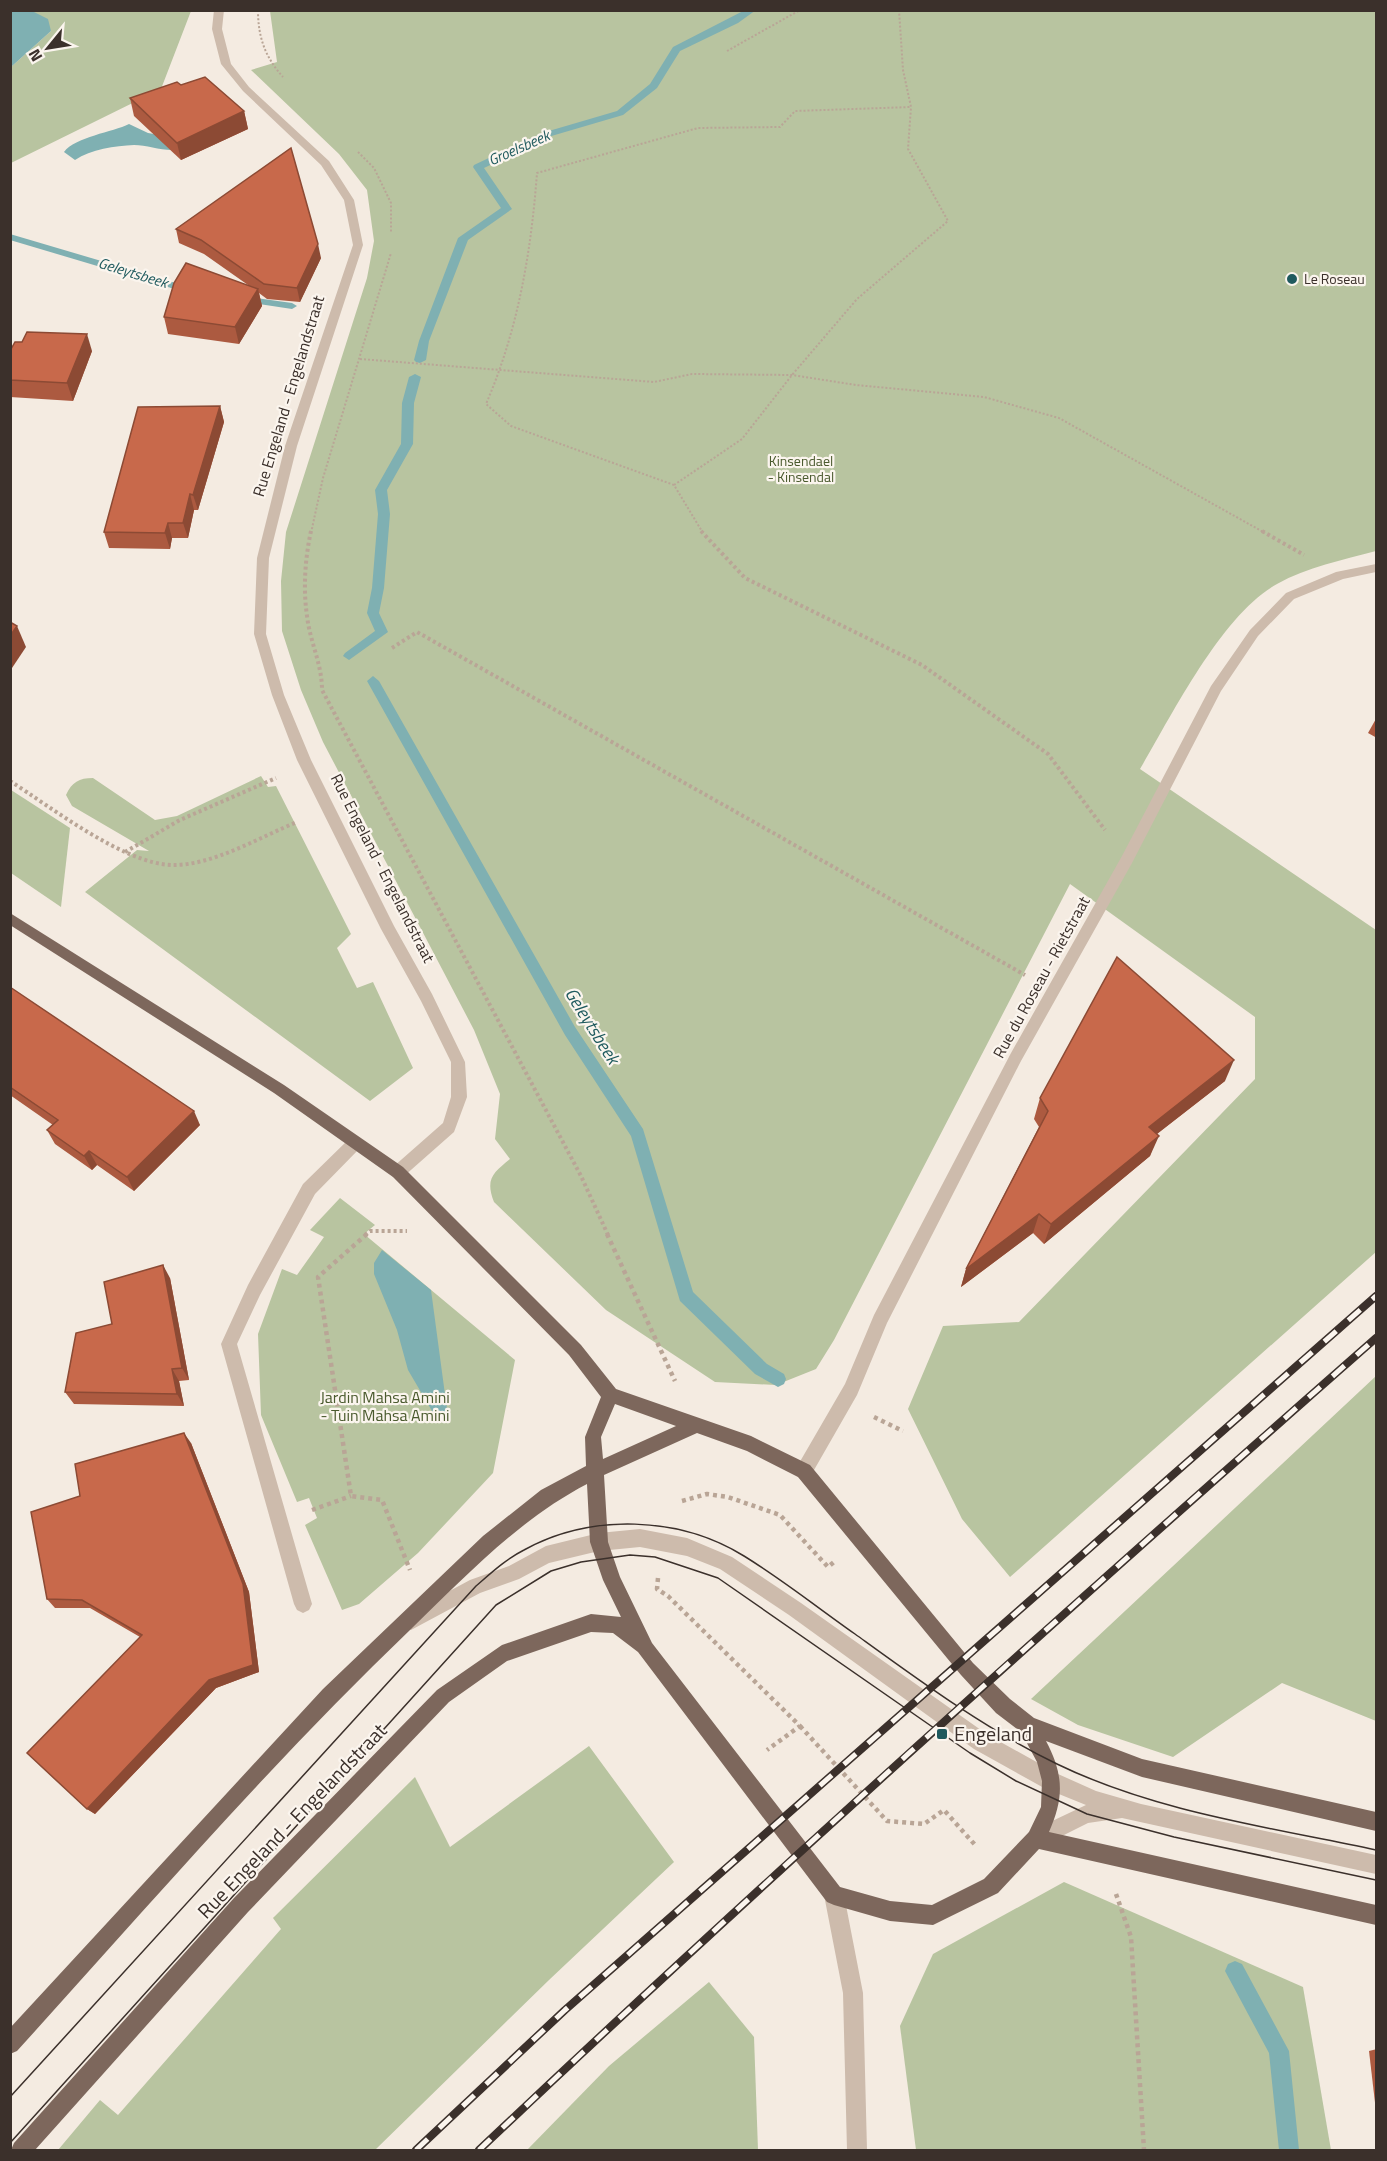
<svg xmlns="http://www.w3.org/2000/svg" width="1387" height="2161" viewBox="0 0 1387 2161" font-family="'Titillium Web',sans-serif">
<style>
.green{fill:#b8c4a0}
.water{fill:#7fb0b2}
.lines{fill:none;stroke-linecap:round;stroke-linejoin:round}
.stream{fill:#7fb0b2;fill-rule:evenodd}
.path-far2{stroke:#b9a596;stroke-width:2;stroke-dasharray:2 2;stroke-linecap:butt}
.path-far1{stroke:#b9a596;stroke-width:4;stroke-dasharray:3 3;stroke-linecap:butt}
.path{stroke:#b9a596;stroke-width:4.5;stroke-dasharray:4 4;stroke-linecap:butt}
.minor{fill:#cdbbac;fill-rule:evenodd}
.major{fill:#7d675c;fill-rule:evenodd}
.tram{stroke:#3b302b;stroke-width:1.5}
.rail-casing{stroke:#3b302b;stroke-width:8}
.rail{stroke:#fbf5ee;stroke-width:5;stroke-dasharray:16;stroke-linecap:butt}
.wall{fill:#ac5a40}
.shaded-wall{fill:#8c4a34}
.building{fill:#c8694b;stroke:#8c4a34;stroke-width:1.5}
.poi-dot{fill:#1f5a5e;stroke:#fbf5ee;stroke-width:2}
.labels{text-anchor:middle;stroke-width:4.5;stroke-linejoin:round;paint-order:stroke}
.far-poi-label{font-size:14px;fill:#3b302b;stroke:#fbf5ee;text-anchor:start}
.far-park-label{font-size:14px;fill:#4a5a2e;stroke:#fbf5ee}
.far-water-label{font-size:15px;font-style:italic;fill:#1f5a5e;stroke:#fbf5ee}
.street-label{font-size:16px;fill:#3b302b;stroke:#fbf5ee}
.park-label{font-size:16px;fill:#4a5a2e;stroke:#fbf5ee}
.water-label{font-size:18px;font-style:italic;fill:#1f5a5e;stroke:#fbf5ee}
.near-poi-label{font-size:20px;fill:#3b302b;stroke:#fbf5ee;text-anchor:start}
.near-street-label{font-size:20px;fill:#3b302b;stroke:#fbf5ee}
</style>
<rect width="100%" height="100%" fill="#f4ebe1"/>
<!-- green -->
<g class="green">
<path d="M 32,11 L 191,11 L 161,89 L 11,163 L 11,67 L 51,31 Z"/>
<path d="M 270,11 L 1376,11 L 1376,551 C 1343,560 1307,567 1277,584 C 1222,614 1172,715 1140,769 L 1376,930 L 1376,1252 L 1010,1577 L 962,1519 L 908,1409 L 943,1326 L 1019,1322 L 1255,1079 L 1255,1017 L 1070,884 L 834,1340 L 816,1369 L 776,1385 L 715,1382 L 606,1310 L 494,1202 C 485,1179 493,1173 510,1159 L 495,1139 L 500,1094 L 474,1030 L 323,742 L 301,690 L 282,631 L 281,581 L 286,532 L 367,278 L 374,241 L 367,190 L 339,154 L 251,70 L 277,62 Z"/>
<path d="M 261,776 L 268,787 L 276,786 L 351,934 L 337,948 L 357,988 L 373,982 L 413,1068 L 370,1101 L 85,892 L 137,850 L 149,851 L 72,806 L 66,795 C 72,782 79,778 93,778 L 155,820 L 177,816 Z"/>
<path d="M 11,790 L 70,828 L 61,907 L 11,873 Z"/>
<path d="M 340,1198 L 375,1225 L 364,1234 L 515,1360 L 493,1473 L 418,1553 L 359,1604 L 342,1610 L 305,1525 L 317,1518 L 309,1498 L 297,1502 L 261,1415 L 258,1334 L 282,1269 L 297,1275 L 324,1237 L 310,1230 Z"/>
<path d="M 1376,1376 L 1376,1721 L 1282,1683 L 1173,1757 L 1078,1725 L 1031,1699 Z"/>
<path d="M 589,1746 L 674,1862 L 549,1980 L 375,2150 L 58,2150 L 100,2100 L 118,2115 L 281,1929 L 273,1918 L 415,1777 L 450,1847 Z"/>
<path d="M 1064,1882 L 1303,1987 L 1331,2150 L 916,2150 L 900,2026 L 933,1954 Z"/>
<path d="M 709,1982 L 754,2037 L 758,2150 L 527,2150 L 609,2066 Z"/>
</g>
<!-- water -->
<g class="water">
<path d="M 11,10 L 32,11 L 48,19 L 51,31 L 11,67 Z"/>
<path d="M 129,124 L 148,133 L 171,137 L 172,150 C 159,150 146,145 134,145 C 115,146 91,149 75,160 L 64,152 C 75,137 113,132 129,124 Z"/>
<path d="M 382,1250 L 431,1290 L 448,1417 L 445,1419 L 435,1416 L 408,1370 L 397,1330 L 374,1274 L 374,1263 Z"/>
</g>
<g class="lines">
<!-- stream -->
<g class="stream">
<path d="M 745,10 L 756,10 L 738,23 L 680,51 L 657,88 L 623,115 L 548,137 L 484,168 L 512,209 L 468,240 L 429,341 L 426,360 L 420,363 L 416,362 L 414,360 L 419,341 L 458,238 L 501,208 L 473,167 L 474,165 L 542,133 L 617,111 L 650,84 L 673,47 Z"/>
<path d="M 10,234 L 196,289 L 197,291 L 196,293 L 188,293 L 10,240 Z"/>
<path d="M 242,296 L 292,303 L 297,306 L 292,309 L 238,301 L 237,299 Z"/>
<path d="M 415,374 L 421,377 L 414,403 L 413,444 L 387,490 L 390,514 L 384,588 L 379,613 L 388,632 L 349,660 L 343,656 L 345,653 L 375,631 L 367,613 L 372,588 L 378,514 L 375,490 L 401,444 L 402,403 L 409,377 Z"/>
<path d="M 373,676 L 379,681 L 575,1027 L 643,1129 L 693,1292 L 767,1364 L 784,1374 L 786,1379 L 784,1384 L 778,1387 L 755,1374 L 680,1301 L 631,1136 L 565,1035 L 367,681 Z"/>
<path d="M 1235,1961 L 1242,1964 L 1289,2051 L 1299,2150 L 1279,2150 L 1269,2053 L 1225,1971 L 1228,1964 Z"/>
</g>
<!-- path-far2 -->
<g class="path-far2">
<path d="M 258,10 C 258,37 265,57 283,77"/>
<path d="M 727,51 L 800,10"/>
<path d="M 358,152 L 374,168 L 391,203 L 391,233"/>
<path d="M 360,359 L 654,382 L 692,374 L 792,375 L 856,385 L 984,397 L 1059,418 L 1265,533"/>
<path d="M 674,485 L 742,439 L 792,375 L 857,299 L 948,221 L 908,149 L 911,107 L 903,70 L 899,10"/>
<path d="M 311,533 L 323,478 L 391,253"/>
<path d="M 703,533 L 674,485 L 511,426 L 486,404 C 518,330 531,253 537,173 L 698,128 L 780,127 L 795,111 L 911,107"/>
</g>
<!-- path-far1 -->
<g class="path-far1">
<path d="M 311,531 C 305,559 303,588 307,616 C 310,642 322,664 322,690 L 581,1176 L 608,1235"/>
<path d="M 701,531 L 745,578 L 922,665 L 1048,754 L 1105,830"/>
<path d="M 1262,531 L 1304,555"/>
<path d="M 392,648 L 417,632 L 1025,975"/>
<path d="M 10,781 C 51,807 124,864 172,865 C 212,866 260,837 297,822"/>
<path d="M 125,852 L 180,820 L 276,778"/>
<path d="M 365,1235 L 370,1231 L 407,1231"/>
</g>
<!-- path -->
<g class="path">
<path d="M 367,1234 L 318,1277 L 351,1496 L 382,1500 L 410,1570"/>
<path d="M 607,1234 L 675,1381"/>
<path d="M 874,1417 L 903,1431"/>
<path d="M 682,1501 L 707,1494 L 728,1497 L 780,1515 L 828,1567 L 834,1562"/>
<path d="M 312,1510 L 351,1496"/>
<path d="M 658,1578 L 657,1589 L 668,1596 L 800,1726 L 767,1750"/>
<path d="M 800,1726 L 887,1821 L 924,1824 L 944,1810 L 976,1846"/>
<path d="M 1116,1894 L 1131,1937 L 1144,2150"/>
</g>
<!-- minor -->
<g class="minor">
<path d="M 214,10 L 224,10 L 222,29 L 231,64 L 249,87 L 329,161 L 354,200 L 363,245 L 297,446 L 269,558 L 266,634 L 284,695 L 311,760 L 394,926 L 432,994 L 465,1062 L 467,1097 L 454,1132 L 403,1177 L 398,1179 L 393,1177 L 390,1172 L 393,1167 L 443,1123 L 451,1097 L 451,1062 L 421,1001 L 381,929 L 297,760 L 272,695 L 254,634 L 257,558 L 285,446 L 353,245 L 344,200 L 321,165 L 243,91 L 221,64 L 212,29 Z"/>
<path d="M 1376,564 L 1376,572 L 1343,579 L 1294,599 L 1258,636 L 1221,691 L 1132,863 L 1021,1061 L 887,1323 L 857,1395 L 810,1477 L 804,1479 L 798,1477 L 795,1471 L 798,1465 L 845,1384 L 874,1315 L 1011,1053 L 1122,856 L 1211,686 L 1250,630 L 1286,593 L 1336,572 Z"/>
<path d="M 355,1136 L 360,1138 L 363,1143 L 360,1148 L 315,1194 L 260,1295 L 237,1344 L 312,1604 L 309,1610 L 303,1613 L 297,1610 L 294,1604 L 221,1344 L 248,1285 L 303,1184 L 350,1138 Z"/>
<path d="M 640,1529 L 687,1538 L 732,1557 L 801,1603 L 988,1735 L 1058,1774 L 1096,1791 L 1141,1804 L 1376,1855 L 1376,1874 L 1122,1818 L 1088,1823 L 1036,1849 L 1029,1846 L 1026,1839 L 1029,1832 L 1086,1805 L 1044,1788 L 974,1749 L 789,1615 L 720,1569 L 687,1556 L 640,1547 L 599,1551 L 549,1563 L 519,1579 L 480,1593 L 411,1630 L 405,1627 L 402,1621 L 405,1615 L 470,1580 L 509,1566 L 546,1546 L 599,1533 Z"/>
<path d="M 834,1885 L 841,1888 L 844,1895 L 863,1993 L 867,2150 L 847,2150 L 843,1993 L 824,1895 L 827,1888 Z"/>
</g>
<!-- major -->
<path class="major" d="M 10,913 L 284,1085 L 403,1167 L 581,1345 L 616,1389 L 751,1436 L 810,1465 L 973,1663 L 1010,1699 L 1034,1718 L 1142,1759 L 1376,1812 L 1376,1831 L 1142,1777 L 1046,1741 C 1064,1775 1064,1798 1049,1832 L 1376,1905 L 1376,1925 L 1039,1849 L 998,1893 L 933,1925 L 890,1921 L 834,1905 L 827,1902 L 638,1652 L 613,1633 L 591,1632 L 507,1661 L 449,1702 L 248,1912 L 35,2150 L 11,2150 L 14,2143 L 234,1898 L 437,1690 L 502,1645 L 591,1614 L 621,1617 L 603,1580 L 590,1542 L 587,1484 C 518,1520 465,1577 410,1630 C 271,1763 146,1909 17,2051 L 10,2054 L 10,2028 L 323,1689 L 483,1536 L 541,1490 L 586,1466 L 585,1437 L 601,1397 L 569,1355 L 393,1177 L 274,1093 L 10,925 ZM 615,1404 L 676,1426 L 603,1459 L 601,1437 ZM 697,1433 L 747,1451 L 798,1477 L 961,1675 L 996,1713 L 1021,1732 L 1037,1762 L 1042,1781 L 1041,1807 L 1029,1832 L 984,1879 L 932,1905 L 890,1901 L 840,1887 L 652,1643 L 620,1577 L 608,1542 L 604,1475 Z"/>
<!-- tram -->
<g class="tram">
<path d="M 10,2097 L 476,1586 C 491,1573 506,1559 524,1550 C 591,1513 679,1516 744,1556 C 783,1580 818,1608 855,1634 C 920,1681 985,1729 1057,1764 C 1156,1812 1269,1827 1376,1850"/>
<path d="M 10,2143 L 496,1605 L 551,1571 L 581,1562 L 630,1555 L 655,1557 L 718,1578 L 970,1753 L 1016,1781 L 1087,1814 L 1174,1837 L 1376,1880"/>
</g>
<defs>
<g id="rail">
<path d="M 416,2150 L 565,2010 L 1376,1296"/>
<path d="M 479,2150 C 772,1873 1073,1604 1376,1338"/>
</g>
</defs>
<!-- rail casing -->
<use href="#rail" class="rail-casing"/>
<!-- rail -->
<use href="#rail" class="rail"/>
</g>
<!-- wall -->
<g class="wall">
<path d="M 181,85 L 244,111 L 248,129 L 181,160 L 134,116 L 130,98 Z"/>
<path d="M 176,229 L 321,258 L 300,302 L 267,299 L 259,293 L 262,306 L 239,344 L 168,334 L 164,317 L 248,285 L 204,254 L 179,243 Z"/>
<path d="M 22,342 L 92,351 L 73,401 L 10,397 L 10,351 Z"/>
<path d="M 220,406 L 224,422 L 198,510 L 194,510 L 188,538 L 172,538 L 170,549 L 109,548 L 104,532 Z"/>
<path d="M 1377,717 L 1377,738 L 1368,733 Z"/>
<path d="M 10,987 L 200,1125 L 134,1191 L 97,1165 L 92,1170 L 55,1144 L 47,1130 L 53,1125 L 10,1095 Z"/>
<path d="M 1225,1081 L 1157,1134 L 1150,1156 L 1044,1244 L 1033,1233 L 961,1287 L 966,1269 L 1039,1127 L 1034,1119 L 1040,1098 Z"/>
<path d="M 170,1278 L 189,1380 L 179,1381 L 184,1406 L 74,1404 L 65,1392 Z"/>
<path d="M 191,1443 L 249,1592 L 259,1672 L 216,1688 L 95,1814 L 87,1809 L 140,1637 L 90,1608 L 55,1608 L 47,1599 L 80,1496 Z"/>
<path d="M 1377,2049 L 1377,2120 L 1369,2051 Z"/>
</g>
<!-- shaded-wall -->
<g class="shaded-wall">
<path d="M 244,111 L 248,129 L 181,160 L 177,143 Z"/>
<path d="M 318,244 L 321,258 L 300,302 L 297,288 Z"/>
<path d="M 258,289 L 262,306 L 239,344 L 235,327 Z"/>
<path d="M 87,334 L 92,351 L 73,401 L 67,383 Z"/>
<path d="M 220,406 L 224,422 L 198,510 L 193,495 Z"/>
<path d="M 190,494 L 194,510 L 188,538 L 183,523 Z"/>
<path d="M 168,523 L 172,538 L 170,549 L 165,533 Z"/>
<path d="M 17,626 L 26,647 L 10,671 L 10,636 Z"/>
<path d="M 1234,1060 L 1225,1081 L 1140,1147 L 1149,1127 Z"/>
<path d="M 194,1111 L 200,1125 L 134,1191 L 127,1177 Z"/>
<path d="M 1159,1136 L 1150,1156 L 1044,1244 L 1051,1224 Z"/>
<path d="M 89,1151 L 97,1165 L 92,1170 L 84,1156 Z"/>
<path d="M 1039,1214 L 1033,1233 L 961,1287 L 966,1269 Z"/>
<path d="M 163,1265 L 170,1278 L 189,1380 L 182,1368 Z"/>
<path d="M 172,1369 L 179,1381 L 184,1406 L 177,1394 Z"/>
<path d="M 184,1433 L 191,1443 L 249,1592 L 259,1672 L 216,1688 L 95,1814 L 87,1809 L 209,1680 Z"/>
</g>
<!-- building -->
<g class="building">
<path d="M 205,77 L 244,111 L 177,143 L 130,98 L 177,82 L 181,85 Z"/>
<path d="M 291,148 L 318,244 L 297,288 L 264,284 L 201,240 L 176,229 Z"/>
<path d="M 186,263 L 258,289 L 235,327 L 164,317 L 174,283 Z"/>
<path d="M 27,332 L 87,334 L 67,383 L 10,380 L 10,351 L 15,342 L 22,342 Z"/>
<path d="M 220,406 L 193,495 L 190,494 L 183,523 L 168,523 L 165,533 L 104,532 L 138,407 Z"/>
<path d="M 10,622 L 17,626 L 10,636 Z"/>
<path d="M 1117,957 L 1234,1060 L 1149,1127 L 1159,1136 L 1051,1224 L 1039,1214 L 966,1269 L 1048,1111 L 1040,1098 Z"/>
<path d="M 10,987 L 194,1111 L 127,1177 L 89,1151 L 84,1156 L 47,1130 L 58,1120 L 10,1087 Z"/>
<path d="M 163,1265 L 182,1368 L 172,1369 L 177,1394 L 65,1392 L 76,1333 L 112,1324 L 104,1282 Z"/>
<path d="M 184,1433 L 243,1584 L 253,1665 L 209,1680 L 87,1809 L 27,1753 L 142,1635 L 82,1600 L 47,1599 L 31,1512 L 80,1496 L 75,1464 Z"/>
</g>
<!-- markers -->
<g class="poi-dot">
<circle cx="1292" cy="279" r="6"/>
<rect x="936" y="1728" width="12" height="12" rx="3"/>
</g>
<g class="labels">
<!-- far-poi labels -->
<g class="far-poi-label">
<text x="1304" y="284">Le Roseau</text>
</g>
<!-- far-park labels -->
<g class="far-park-label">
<text x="801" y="466">Kinsendael<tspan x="801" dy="16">- Kinsendal</tspan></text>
</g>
<!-- far-water labels -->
<g class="far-water-label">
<text transform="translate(519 148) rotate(-24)" y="5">Groelsbeek</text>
<text transform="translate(133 273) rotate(17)" y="5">Geleytsbeek</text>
</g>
<!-- street labels -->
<g class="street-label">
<text transform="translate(288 396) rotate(-73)" y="6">Rue Engeland - Engelandstraat</text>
<text transform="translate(383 868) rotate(63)" y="6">Rue Engeland - Engelandstraat</text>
<text transform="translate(1041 977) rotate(-61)" y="6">Rue du Roseau - Rietstraat</text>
</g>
<!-- park labels -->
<g class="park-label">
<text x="385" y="1403">Jardin Mahsa Amini<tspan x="385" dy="18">- Tuin Mahsa Amini</tspan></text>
</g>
<!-- water labels -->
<g class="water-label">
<text transform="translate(592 1026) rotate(58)" y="6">Geleytsbeek</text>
</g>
<!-- near-poi labels -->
<g class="near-poi-label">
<text x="954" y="1741">Engeland</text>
</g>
<!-- near-street labels -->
<g class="near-street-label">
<text transform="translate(292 1821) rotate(-46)" y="7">Rue Engeland - Engelandstraat</text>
</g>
</g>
<!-- border -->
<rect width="1387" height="2161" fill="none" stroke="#3b302b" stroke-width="24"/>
<!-- north arrow -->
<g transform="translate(48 48) rotate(240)" stroke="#fbf5ee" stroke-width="4.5" paint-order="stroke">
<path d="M0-4.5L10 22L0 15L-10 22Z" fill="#3b302b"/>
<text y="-9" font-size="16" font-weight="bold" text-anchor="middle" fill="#3b302b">N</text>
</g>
</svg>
